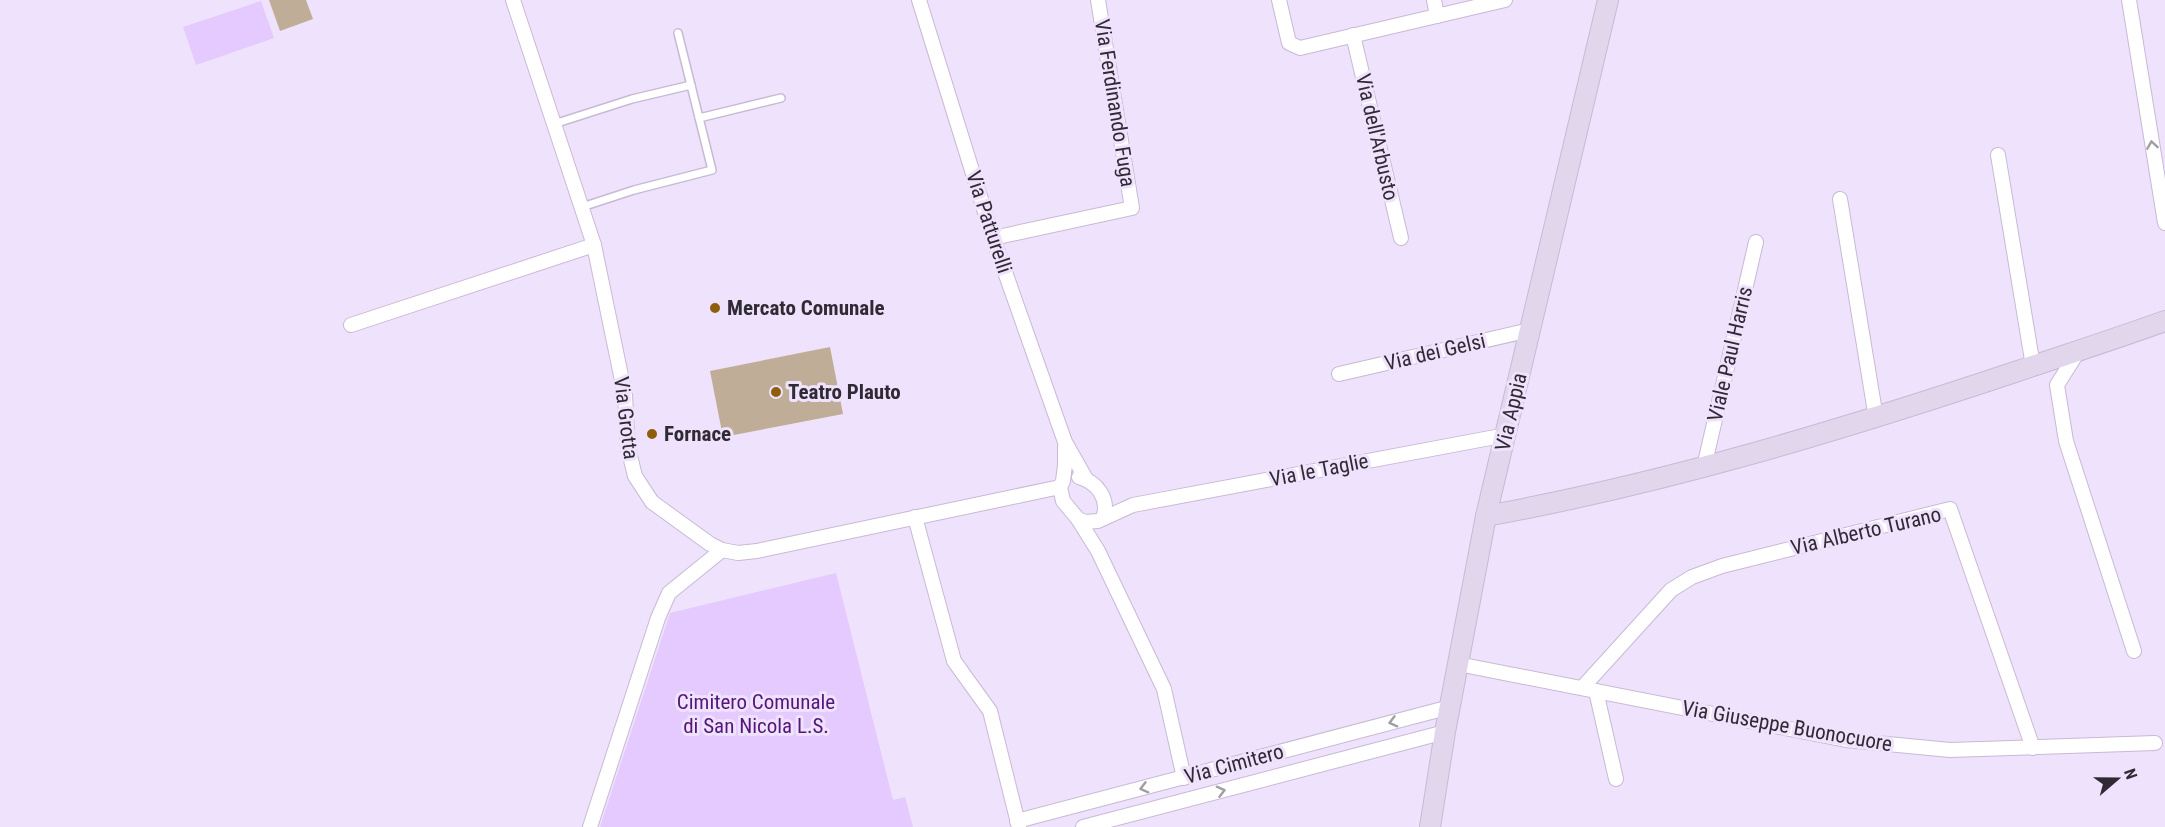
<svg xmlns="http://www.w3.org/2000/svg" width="2165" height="827" viewBox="0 0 2165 827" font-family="'Roboto Condensed',sans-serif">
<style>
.green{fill:#e4cafe}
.building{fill:#c0ad97}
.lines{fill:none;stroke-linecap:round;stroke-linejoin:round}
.lane-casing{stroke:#c7bad4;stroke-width:10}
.street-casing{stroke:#c7bad4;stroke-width:16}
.secondary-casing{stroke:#c7bad4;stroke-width:22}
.lane{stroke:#fff;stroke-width:7}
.street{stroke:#fff;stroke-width:14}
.secondary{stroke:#e1d6eb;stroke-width:20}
.oneway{stroke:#a19fa4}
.poi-dot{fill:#8f5e0a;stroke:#efe2fc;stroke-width:2}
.labels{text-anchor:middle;stroke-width:6;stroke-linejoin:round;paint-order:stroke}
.street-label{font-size:21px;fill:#2f2a34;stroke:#efe2fc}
.poi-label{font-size:21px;font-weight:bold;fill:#2f2a34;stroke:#efe2fc;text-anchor:start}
.park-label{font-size:21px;fill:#54167b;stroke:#efe2fc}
</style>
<rect width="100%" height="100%" fill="#efe2fc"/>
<!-- green -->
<g class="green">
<path d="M 261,1 L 274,38 L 196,65 L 183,27 Z"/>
<path d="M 836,573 L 893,800 L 905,797 L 913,827 L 600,827 L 670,613 Z"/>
</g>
<!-- building -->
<g class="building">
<path d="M 269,0 L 306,0 L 313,19 L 280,31 Z"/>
<path d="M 830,347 L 843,414 L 723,437 L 710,371 Z"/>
</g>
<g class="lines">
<defs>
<g id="lane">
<path d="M 699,118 L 781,98"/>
<path d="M 554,124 L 632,99 L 691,85"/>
<path d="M 582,207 L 634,190 L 712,170 L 678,33"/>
</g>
<g id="street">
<path d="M 513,0 L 594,245 L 625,395 L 628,448 L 635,476 L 652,502 L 710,544 L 722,550 L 738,553 L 757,551 L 1060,487"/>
<path d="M 919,0 L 993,238 L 1065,442 L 1086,479"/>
<path d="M 1279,0 L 1289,43 L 1300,48 L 1505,0"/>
<path d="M 1434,0 L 1437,16"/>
<path d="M 2129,0 L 2165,223"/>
<path d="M 1353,35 L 1401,238"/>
<path d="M 1998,155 L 2033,366"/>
<path d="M 1840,199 L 1876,418"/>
<path d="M 993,238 L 1132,208 L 1098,0"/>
<path d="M 351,325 L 594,245"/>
<path d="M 2079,350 L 2057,385 L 2066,441 L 2134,651"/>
<path d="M 1339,374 L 1530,330"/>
<path d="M 1065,447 L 1065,465 L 1063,481 L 1060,487 L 1063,501 L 1078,519 L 1098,551 L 1164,689 L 1184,778"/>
<path d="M 1704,467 L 1756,242"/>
<path d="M 1079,477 C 1097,482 1110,499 1103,518"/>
<path d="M 915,517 L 954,661 L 990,711 L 1019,827"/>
<path d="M 1078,519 L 1085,522 L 1098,521 L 1133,505 L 1506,435"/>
<path d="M 1458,664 L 1846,740 L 1950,750 L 2155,743"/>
<path d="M 1582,688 L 1671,590 L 1692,577 L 1722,566 L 1950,509 L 2033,748"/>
<path d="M 1596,691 L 1616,779"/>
<path d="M 1017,821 L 1450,707"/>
<path d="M 590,827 L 658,618 L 669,593 L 722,550"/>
<path d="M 1083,827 L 1445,732"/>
</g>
<g id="secondary">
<path d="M 1486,516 C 1667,483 1841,430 2015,372 C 2065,355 2115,339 2165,321"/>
<path d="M 1430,827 L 1445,732 L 1486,516 L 1608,0"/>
</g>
</defs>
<!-- lane casing -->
<use href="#lane" class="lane-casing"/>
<!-- street casing -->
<use href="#street" class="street-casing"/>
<!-- secondary casing -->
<use href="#secondary" class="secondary-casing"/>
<!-- lane -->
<use href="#lane" class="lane"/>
<!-- street -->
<use href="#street" class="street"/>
<!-- secondary -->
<use href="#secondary" class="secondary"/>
</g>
<!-- one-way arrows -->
<defs><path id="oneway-chevron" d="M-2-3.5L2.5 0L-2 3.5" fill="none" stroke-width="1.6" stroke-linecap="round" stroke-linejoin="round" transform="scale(1.5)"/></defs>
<g class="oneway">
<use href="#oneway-chevron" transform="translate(2152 145) rotate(-99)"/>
<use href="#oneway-chevron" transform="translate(1393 722) rotate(165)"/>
<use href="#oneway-chevron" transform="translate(1144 788) rotate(165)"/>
<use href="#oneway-chevron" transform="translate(1221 791) rotate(-15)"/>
</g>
<!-- markers -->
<g class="poi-dot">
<circle cx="715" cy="308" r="6"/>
<circle cx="776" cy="392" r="6"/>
<circle cx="652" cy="434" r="6"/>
</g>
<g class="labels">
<!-- street labels -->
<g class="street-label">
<text transform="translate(1115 103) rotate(81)" y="7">Via Ferdinando Fuga</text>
<text transform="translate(1377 137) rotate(77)" y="7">Via dell'Arbusto</text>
<text transform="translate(989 222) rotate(72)" y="7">Via Patturelli</text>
<text transform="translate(1435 352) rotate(-13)" y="7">Via dei Gelsi</text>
<text transform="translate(1730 354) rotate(-77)" y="7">Viale Paul Harris</text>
<text transform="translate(1511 412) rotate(-77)" y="7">Via Appia</text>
<text transform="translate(626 418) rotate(83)" y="7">Via Grotta</text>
<text transform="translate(1319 470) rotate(-11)" y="7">Via le Taglie</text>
<text transform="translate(1866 531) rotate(-13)" y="7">Via Alberto Turano</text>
<text transform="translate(1787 726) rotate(10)" y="7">Via Giuseppe Buonocuore</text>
<text transform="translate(1234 764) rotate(-15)" y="7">Via Cimitero</text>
</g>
<!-- poi labels -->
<g class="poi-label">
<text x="727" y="315">Mercato Comunale</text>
<text x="788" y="399">Teatro Plauto</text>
<text x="664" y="441">Fornace</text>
</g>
<!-- park labels -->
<g class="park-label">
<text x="756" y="709">Cimitero Comunale<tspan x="756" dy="24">di San Nicola L.S.</tspan></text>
</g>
</g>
<!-- north arrow -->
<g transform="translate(2117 779) rotate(70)" stroke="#efe2fc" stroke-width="4.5" paint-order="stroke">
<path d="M0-4.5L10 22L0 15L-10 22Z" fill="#2f2a34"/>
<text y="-9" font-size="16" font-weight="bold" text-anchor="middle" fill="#2f2a34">N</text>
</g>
</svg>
